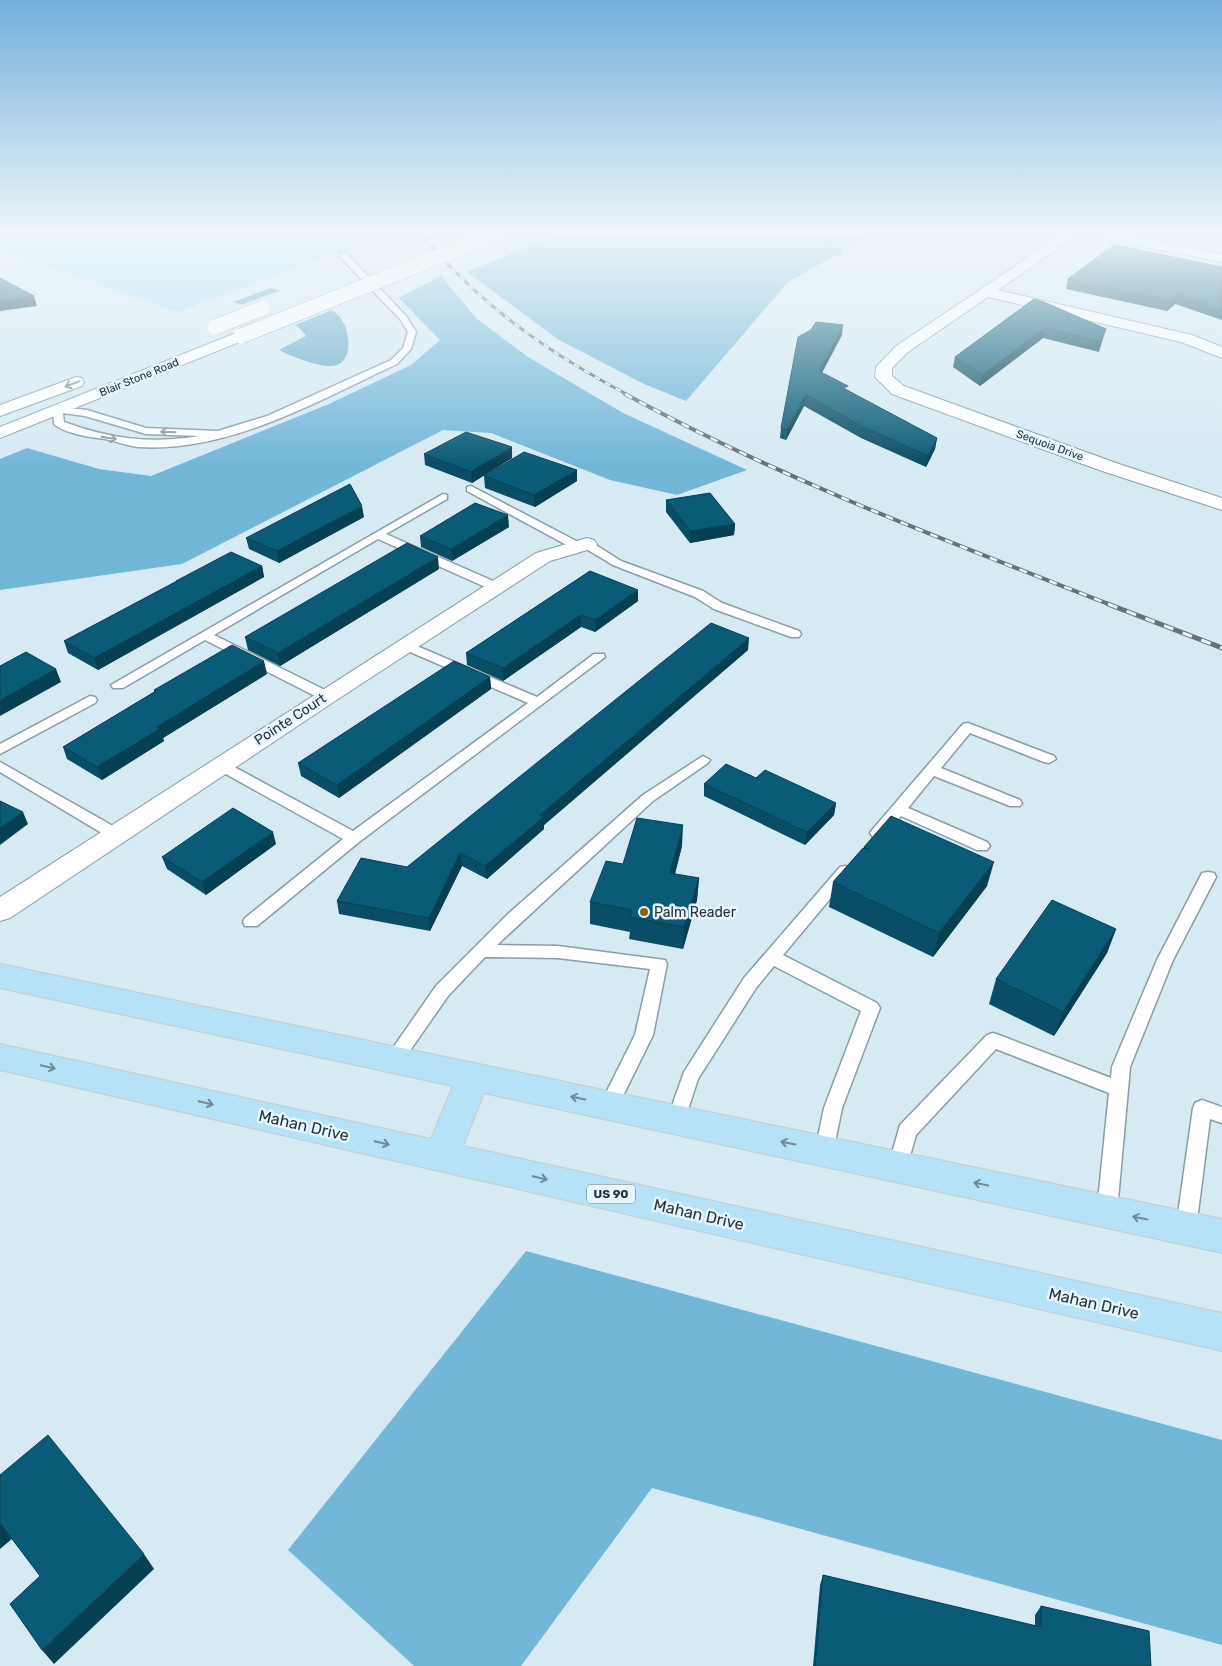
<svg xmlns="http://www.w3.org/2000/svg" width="1222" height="1666" viewBox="0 0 1222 1666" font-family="Rubik,sans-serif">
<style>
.green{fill:#abdff9}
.forest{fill:#72b7d8}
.water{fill:#63a8c8}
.pier{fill:#d6eaf4}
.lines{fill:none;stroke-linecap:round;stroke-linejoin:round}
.stream{fill:#63a8c8;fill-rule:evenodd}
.service-casing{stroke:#8a9da6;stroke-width:3}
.minor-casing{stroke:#8a9da6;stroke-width:2}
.secondary-casing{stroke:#8a9da6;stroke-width:2}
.primary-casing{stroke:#c7c9ca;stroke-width:2}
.service{fill:#fff;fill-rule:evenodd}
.minor{fill:#fff;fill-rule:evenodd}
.secondary{fill:#fff;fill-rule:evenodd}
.primary{fill:#b6e2f7;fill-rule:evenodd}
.rail-far2-casing{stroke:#667277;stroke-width:3}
.rail-far1-casing{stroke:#667277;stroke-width:4}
.rail-casing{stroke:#667277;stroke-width:5}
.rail-far2{stroke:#e6f7ff;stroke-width:2;stroke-dasharray:6;stroke-linecap:butt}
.rail-far1{stroke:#e6f7ff;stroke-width:2.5;stroke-dasharray:8;stroke-linecap:butt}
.rail{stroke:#e6f7ff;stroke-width:3;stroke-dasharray:10;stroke-linecap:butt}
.secondary-bridge-casing{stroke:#8a9da6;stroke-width:16;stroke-linecap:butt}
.secondary-bridge{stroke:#fff;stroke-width:15}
.wall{fill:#094e66}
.shaded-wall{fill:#074053}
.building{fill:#0a5b77;stroke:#074053}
.oneway{stroke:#94989a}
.oneway2{stroke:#708a96}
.poi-dot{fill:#8a6000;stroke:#e6f7ff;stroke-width:2}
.labels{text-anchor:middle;stroke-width:5;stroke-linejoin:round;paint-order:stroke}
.far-street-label{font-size:11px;fill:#293134;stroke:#e6f7ff}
.shield{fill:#e6f7ff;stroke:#626c71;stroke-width:1}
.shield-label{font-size:12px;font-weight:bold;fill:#293134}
.street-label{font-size:14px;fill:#293134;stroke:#e6f7ff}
.poi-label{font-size:14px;fill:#293134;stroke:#e6f7ff;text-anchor:start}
.near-street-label{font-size:16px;fill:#293134;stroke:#e6f7ff}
</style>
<rect width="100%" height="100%" fill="#d6eaf4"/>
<!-- green -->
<path class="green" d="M 0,232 L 379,232 L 381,236 L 178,312 L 0,249 Z"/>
<!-- forest -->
<g class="forest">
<path d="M 563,232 L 876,232 L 788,282 L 686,401 L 644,384 L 559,340 L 467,272 Z"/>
<path d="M 441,276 L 476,318 L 528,357 L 623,413 L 747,470 L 677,495 L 610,480 L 491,433 L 443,430 L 182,564 L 0,590 L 0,459 L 27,448 L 99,469 L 151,476 L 329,404 L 411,365 L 440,340 L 399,298 Z"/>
<path d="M 526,1251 L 1222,1440 L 1222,1645 L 652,1488 L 521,1666 L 414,1666 L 288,1550 Z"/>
</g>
<!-- water -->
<path class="water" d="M 271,288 C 289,294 326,302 339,316 C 351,329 355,365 331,366 C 319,367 290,356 279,350 L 306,336 C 295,317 254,308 233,302 Z"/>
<!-- pier -->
<path class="pier" d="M 283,289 L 308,298 L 334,309 L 293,326 L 239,306 Z"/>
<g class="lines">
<!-- stream -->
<path class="stream" d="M 810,232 L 814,232 L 842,254 L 842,256 L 838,256 Z"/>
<defs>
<g id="service">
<path d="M 340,253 L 346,253 L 406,316 L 416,332 L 411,349 L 397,364 C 317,401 229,453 138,447 C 127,446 116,441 105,439 C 90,437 65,434 54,424 L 53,410 L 58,407 L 87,410 L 146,428 L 218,431 L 267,416 L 391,360 L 403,348 L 408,332 L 400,319 L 340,257 ZM 63,413 L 85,416 L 146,434 L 199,436 C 150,444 110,439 64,422 Z"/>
<path d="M 471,486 L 582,544 L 583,542 L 591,542 L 621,561 L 703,591 L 722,603 L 799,631 L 801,634 L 799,637 L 791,637 L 714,609 L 695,597 L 613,565 L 583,547 L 582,549 L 574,549 L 467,491 L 467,487 Z"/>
<path d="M 443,494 L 447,495 L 447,499 L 386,534 L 500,584 L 500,590 L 492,590 L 378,539 L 214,635 L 331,693 L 333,696 L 331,699 L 321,699 L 205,640 L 123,688 L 113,688 L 111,685 Z"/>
<path d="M 405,641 L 537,697 L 594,654 L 604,654 L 605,657 L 359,842 L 257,926 L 245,926 L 243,922 L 245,918 L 343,839 L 215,768 L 213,765 L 215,762 L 225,762 L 353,831 L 528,703 L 401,648 L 399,645 Z"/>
<path d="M 90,696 L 95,697 L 97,700 L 95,703 L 0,754 L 0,744 Z"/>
<path d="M 968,723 L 1054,756 L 1056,759 L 1049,763 L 1044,762 L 970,733 L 941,768 L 1020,800 L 1022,803 L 1020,806 L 1010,806 L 934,776 L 908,808 L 987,842 L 990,846 L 987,850 L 977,850 L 901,816 L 883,837 L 873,837 L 870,833 L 873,829 L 963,724 Z"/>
<path d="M 703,756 L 710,760 L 708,763 L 653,801 L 497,945 L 558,946 L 665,960 L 667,964 L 653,1035 L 616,1110 L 609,1113 L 602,1110 L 600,1105 L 635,1035 L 650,969 L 558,958 L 485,957 L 448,996 L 400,1065 L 394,1067 L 388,1065 L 385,1060 L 388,1055 L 436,986 L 508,914 L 643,795 Z"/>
<path d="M 0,762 L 120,830 L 123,834 L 115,839 L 110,838 L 0,772 Z"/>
<path d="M 845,866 L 850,867 L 853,871 L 850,875 L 783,955 L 877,1003 L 880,1008 L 842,1108 L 832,1157 L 825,1159 L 818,1157 L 815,1151 L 824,1108 L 861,1011 L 774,966 L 756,988 L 698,1079 L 683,1125 L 676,1128 L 669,1125 L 667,1120 L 684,1072 L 744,978 L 840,867 Z"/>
<path d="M 1208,872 L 1214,873 L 1216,877 L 1173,960 L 1130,1067 L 1117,1211 L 1114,1217 L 1107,1220 L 1100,1217 L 1097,1211 L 1109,1093 L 996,1049 L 916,1135 L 905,1173 L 898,1175 L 891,1173 L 888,1167 L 900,1125 L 987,1035 L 993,1033 L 999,1035 L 1111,1078 L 1112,1067 L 1157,960 L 1200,877 L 1202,873 Z"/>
<path d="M 1202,1100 L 1222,1107 L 1222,1123 L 1210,1119 L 1196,1228 L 1193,1234 L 1186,1237 L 1179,1234 L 1176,1228 L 1193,1108 L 1195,1103 Z"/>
</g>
<g id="minor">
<path d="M 1066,232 L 1081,232 L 998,290 L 1192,335 L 1222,347 L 1222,358 L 1181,342 L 988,297 L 908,352 L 892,368 L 892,376 L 904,386 L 1116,463 L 1222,498 L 1222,510 L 1102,471 L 892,394 L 875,377 L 876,367 L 896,346 Z"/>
<path d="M 1085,232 L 1109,232 L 1222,254 L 1222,262 L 1091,236 Z"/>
<path d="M 587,538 L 594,540 L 597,544 L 594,548 L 550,561 L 335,701 L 10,918 L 0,921 L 0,897 L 536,553 Z"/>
</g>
<g id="secondary">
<path d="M 241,331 L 247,333 L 249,336 L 247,339 L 0,438 L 0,427 Z"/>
<path d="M 76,377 L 82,378 L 84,382 L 82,386 L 0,416 L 0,405 Z"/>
</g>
<path id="primary" d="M 0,964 L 1222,1219 L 1222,1253 L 484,1093 L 463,1146 L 1222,1313 L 1222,1351 L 0,1070 L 0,1044 L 431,1139 L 453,1086 L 0,988 Z"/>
</defs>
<!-- service casing -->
<use href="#service" class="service-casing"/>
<!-- minor casing -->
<use href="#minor" class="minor-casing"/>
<!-- secondary casing -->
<use href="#secondary" class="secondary-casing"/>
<!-- primary casing -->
<use href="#primary" class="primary-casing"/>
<!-- service -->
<use href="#service" class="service"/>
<!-- minor -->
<use href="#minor" class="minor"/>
<!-- secondary -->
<use href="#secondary" class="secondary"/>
<!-- primary -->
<use href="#primary" class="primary"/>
<defs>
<path id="rail-far2" d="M 420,232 C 476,303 549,353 628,395"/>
<path id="rail-far1" d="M 625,394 C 781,479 947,541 1111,605"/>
<path id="rail" d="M 1108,604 L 1222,648"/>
</defs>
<!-- rail-far2 casing -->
<use href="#rail-far2" class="rail-far2-casing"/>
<!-- rail-far1 casing -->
<use href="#rail-far1" class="rail-far1-casing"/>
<!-- rail casing -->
<use href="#rail" class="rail-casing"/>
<!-- rail-far2 -->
<use href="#rail-far2" class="rail-far2"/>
<!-- rail-far1 -->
<use href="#rail-far1" class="rail-far1"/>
<!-- rail -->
<use href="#rail" class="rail"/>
<defs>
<g id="secondary-bridge">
<path d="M 215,327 L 263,308"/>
<path d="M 241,336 L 500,232"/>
</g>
</defs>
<!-- secondary-bridge casing -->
<use href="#secondary-bridge" class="secondary-bridge-casing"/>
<!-- secondary-bridge -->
<use href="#secondary-bridge" class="secondary-bridge"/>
</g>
<!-- wall -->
<g class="wall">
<path d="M 1222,267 L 1222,320 L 1175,304 L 1167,311 L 1066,289 L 1068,279 Z"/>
<path d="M 1034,299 L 1103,339 L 1099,352 L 1043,338 L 980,386 L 953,367 L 955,357 Z"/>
<path d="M 842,335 L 822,373 L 847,390 L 937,438 L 935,449 L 926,467 L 861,438 L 804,406 L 786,440 L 780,438 L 781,428 Z"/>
<path d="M 424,454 L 512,458 L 472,483 L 425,465 Z"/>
<path d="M 484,476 L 577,481 L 535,507 L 485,488 Z"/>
<path d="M 666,500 L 735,524 L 734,535 L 690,543 L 666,512 Z"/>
<path d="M 364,517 L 279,563 L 249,549 L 246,538 Z"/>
<path d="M 509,527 L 452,561 L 421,547 L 420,536 Z"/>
<path d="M 262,566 L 264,577 L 98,670 L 68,653 L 64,641 L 176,582 L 176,581 Z"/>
<path d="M 439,569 L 280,666 L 248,650 L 245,637 Z"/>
<path d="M 590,571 L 638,601 L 595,632 L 581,627 L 503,681 L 467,665 L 466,653 Z"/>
<path d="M 748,650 L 544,825 L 544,829 L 487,879 L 462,866 L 430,931 L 339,914 L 337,901 L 407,867 Z"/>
<path d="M 267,674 L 163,738 L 164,741 L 102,780 L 67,759 L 63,747 L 154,692 L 154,690 Z"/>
<path d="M 490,677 L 491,689 L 339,798 L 301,776 L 298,763 Z"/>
<path d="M 756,778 L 836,803 L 834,815 L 805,845 L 704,796 L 704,784 Z"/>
<path d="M 276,844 L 206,895 L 167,869 L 162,857 Z"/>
<path d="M 682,846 L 675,874 L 699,878 L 697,900 L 683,949 L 629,939 L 630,932 L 590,924 L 590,902 L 623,864 Z"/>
<path d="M 864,847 L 987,886 L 933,957 L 829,907 L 833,882 L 864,848 Z"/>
<path d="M 1116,929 L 1107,953 L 1054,1036 L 989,1004 L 996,979 Z"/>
<path d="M 823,1575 L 1035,1626 L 1035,1615 L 1041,1606 L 1151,1666 L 813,1666 L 820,1585 Z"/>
</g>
<!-- shaded-wall -->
<g class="shaded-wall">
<path d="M 1178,295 L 1175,304 L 1167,311 L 1170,301 Z"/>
<path d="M 34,296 L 37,306 L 0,311 L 0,301 Z"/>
<path d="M 843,325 L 842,335 L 817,381 L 819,371 Z"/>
<path d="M 1045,328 L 1043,338 L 980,386 L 982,375 Z"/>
<path d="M 806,395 L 804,406 L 786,440 L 787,430 Z"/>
<path d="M 937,438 L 935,449 L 926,467 L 928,456 Z"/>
<path d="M 512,447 L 512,458 L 472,483 L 471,472 Z"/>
<path d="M 577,470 L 577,481 L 535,507 L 534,495 Z"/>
<path d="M 362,506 L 364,517 L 279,563 L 277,551 Z"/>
<path d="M 508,515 L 509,527 L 452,561 L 451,549 Z"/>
<path d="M 735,524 L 734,535 L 690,543 L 690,531 Z"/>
<path d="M 438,557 L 439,569 L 280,666 L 278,653 Z"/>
<path d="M 262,566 L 264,577 L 98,670 L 94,658 Z"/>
<path d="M 638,590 L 638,601 L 595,632 L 595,620 Z"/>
<path d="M 581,615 L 581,627 L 503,681 L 503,668 Z"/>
<path d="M 749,638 L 748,650 L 544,825 L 544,829 L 487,879 L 485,866 L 540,815 Z"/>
<path d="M 264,661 L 267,674 L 163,738 L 164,741 L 102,780 L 97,767 L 157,727 Z"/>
<path d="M 56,669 L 61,682 L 0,716 L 0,700 Z"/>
<path d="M 490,677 L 491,689 L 339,798 L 337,785 Z"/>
<path d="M 836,803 L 834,815 L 805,845 L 807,832 Z"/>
<path d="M 23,812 L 28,824 L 0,845 L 0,828 Z"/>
<path d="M 683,825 L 682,846 L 669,895 L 670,873 Z"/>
<path d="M 273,832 L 276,844 L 206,895 L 202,882 Z"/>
<path d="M 460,853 L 462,866 L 430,931 L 429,918 Z"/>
<path d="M 994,862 L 987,886 L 933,957 L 939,933 Z"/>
<path d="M 699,878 L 697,900 L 683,949 L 684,927 Z"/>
<path d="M 1116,929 L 1107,953 L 1054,1036 L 1063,1012 Z"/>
<path d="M 0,1523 L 13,1538 L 0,1549 Z"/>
<path d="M 144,1554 L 154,1569 L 54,1664 L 42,1650 Z"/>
</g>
<!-- building -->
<g class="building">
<path d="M 1114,245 L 1222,267 L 1222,310 L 1178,295 L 1170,301 L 1068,279 Z"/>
<path d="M 0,278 L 34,296 L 0,301 Z"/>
<path d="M 1034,299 L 1044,302 L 1106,329 L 1101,342 L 1045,328 L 982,375 L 955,357 Z"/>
<path d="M 816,322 L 843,325 L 819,371 L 848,386 L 843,388 L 937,438 L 928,456 L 863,427 L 806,395 L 787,430 L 781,428 L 798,337 L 811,330 Z"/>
<path d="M 466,432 L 512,447 L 471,472 L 424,454 Z"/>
<path d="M 524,452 L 577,470 L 534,495 L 484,476 Z"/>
<path d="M 350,484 L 362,506 L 277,551 L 246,538 Z"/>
<path d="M 710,493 L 735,524 L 690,531 L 666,500 Z"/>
<path d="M 475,503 L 508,515 L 451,549 L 420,536 Z"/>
<path d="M 407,543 L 438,557 L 278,653 L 245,637 Z"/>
<path d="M 231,552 L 262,566 L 94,658 L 64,641 L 177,581 L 176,581 Z"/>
<path d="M 590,571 L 638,590 L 595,620 L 581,615 L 503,668 L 466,653 Z"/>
<path d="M 711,623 L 749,638 L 540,815 L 544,817 L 485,866 L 460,853 L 429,918 L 337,901 L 361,858 L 407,867 Z"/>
<path d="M 232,645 L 264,661 L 157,727 L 160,729 L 97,767 L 63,747 L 156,691 L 154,690 Z"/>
<path d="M 26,652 L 56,669 L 0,700 L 0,666 Z"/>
<path d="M 454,661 L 490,677 L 337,785 L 298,763 Z"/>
<path d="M 726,764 L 756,778 L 765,770 L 836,803 L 807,832 L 704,784 Z"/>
<path d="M 0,801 L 23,812 L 0,828 Z"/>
<path d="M 233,808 L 273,832 L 202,882 L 162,857 Z"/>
<path d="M 891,816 L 994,862 L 939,933 L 833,882 L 863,848 L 869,849 L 864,847 Z"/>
<path d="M 637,818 L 683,825 L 670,873 L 699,878 L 684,927 L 630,917 L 632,910 L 590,902 L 606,861 L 623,864 Z"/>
<path d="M 1052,900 L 1116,929 L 1063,1012 L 996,979 Z"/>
<path d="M 48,1435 L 144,1554 L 42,1650 L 10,1604 L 40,1576 L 0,1523 L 0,1475 Z"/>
<path d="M 823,1575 L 1041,1627 L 1041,1606 L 1149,1631 L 1151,1666 L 815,1666 Z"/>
</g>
<!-- one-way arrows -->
<defs><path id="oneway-shaft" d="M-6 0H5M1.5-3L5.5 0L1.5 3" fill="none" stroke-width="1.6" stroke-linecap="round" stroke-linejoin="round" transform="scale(1.25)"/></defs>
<g class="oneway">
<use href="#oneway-shaft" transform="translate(72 384) rotate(159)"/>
<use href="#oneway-shaft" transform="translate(168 432) rotate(-178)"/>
<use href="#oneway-shaft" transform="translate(109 438) rotate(10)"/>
</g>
<g class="oneway2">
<use href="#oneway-shaft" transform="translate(48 1067) rotate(13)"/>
<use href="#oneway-shaft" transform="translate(578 1098) rotate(-168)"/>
<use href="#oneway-shaft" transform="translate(206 1103) rotate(13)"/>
<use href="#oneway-shaft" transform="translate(382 1143) rotate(13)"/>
<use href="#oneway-shaft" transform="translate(788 1143) rotate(-168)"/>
<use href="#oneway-shaft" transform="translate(540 1178) rotate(13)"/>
<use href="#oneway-shaft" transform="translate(981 1184) rotate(-168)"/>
<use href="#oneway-shaft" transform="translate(1140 1218) rotate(-168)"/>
</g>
<!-- sky -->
<linearGradient id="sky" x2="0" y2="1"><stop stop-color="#73afdb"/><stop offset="0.5" stop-color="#edf6fa"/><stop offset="1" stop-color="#edf6fa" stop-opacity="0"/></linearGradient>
<rect width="1222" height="465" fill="url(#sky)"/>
<!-- markers -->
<circle class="poi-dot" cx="644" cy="912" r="5"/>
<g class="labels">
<!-- far-street labels -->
<g class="far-street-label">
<text transform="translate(139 377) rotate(-22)" y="4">Blair Stone Road</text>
<text transform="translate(1050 445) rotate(20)" y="4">Sequoia Drive</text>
</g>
<!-- shield labels -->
<rect class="shield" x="587" y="1184.5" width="48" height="19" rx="4"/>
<g class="shield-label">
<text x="611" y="1198">US 90</text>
</g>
<!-- street labels -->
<g class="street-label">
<text transform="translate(290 719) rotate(-33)" y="5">Pointe Court</text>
</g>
<!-- poi labels -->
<g class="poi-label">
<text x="654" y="917">Palm Reader</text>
</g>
<!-- near-street labels -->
<g class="near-street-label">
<text transform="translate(304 1125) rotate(13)" y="6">Mahan Drive</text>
<text transform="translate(699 1214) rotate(13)" y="6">Mahan Drive</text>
<text transform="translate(1094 1303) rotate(13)" y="6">Mahan Drive</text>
</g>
</g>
</svg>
